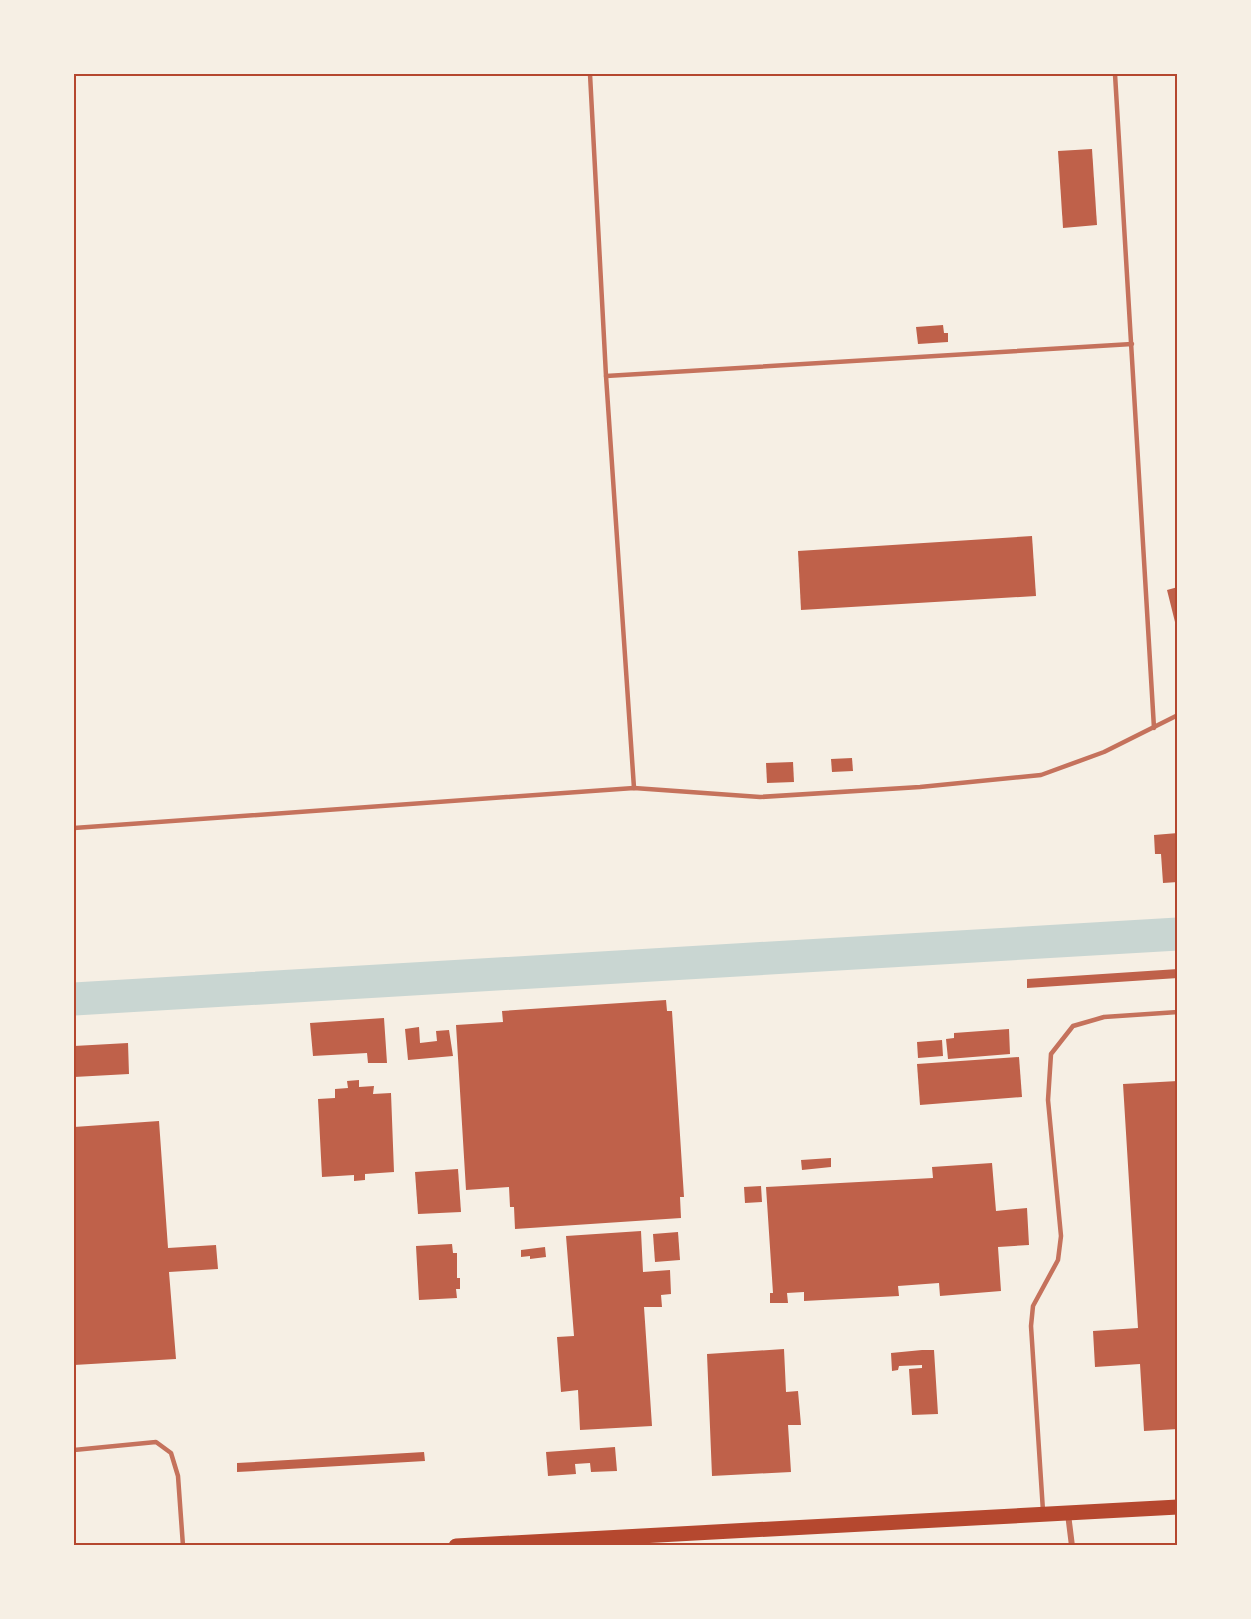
<svg xmlns="http://www.w3.org/2000/svg" width="1251" height="1619" viewBox="0 0 1251 1619" font-family="Lora,serif">
<style>
.lines{fill:none;stroke-linecap:round;stroke-linejoin:round}
.canal{stroke:#c9d6d2;stroke-width:33}
.building{fill:#bf614a}
.service{stroke:#c5725c;stroke-width:4.5}
.minor{stroke:#c5725c;stroke-width:6}
.primary{stroke:#b5482f;stroke-width:15}
.neatline{fill:none;stroke:#b5482f;stroke-width:2}
</style>
<rect width="100%" height="100%" fill="#f6efe4"/>
<g class="lines">
<!-- canal -->
<path class="canal" d="M 74,999 L 1178,934"/>
</g>
<!-- building -->
<g class="building">
<path d="M 1092,149 L 1097,225 L 1063,228 L 1058,151 Z"/>
<path d="M 943,325 L 944,333 L 948,333 L 948,342 L 918,344 L 916,327 Z"/>
<path d="M 1032,536 L 1036,596 L 801,610 L 798,551 Z"/>
<path d="M 1178,587 L 1178,630 L 1177,630 L 1167,590 Z"/>
<path d="M 852,758 L 853,771 L 832,772 L 831,759 Z"/>
<path d="M 793,762 L 794,782 L 767,783 L 766,763 Z"/>
<path d="M 1178,833 L 1178,882 L 1163,883 L 1161,854 L 1155,854 L 1154,835 Z"/>
<path d="M 1178,969 L 1178,978 L 1027,988 L 1027,979 Z"/>
<path d="M 666,1000 L 667,1011 L 672,1011 L 684,1197 L 680,1197 L 681,1218 L 515,1229 L 514,1207 L 510,1207 L 509,1187 L 466,1190 L 456,1025 L 503,1022 L 502,1011 Z"/>
<path d="M 384,1018 L 387,1063 L 368,1063 L 367,1053 L 313,1056 L 310,1023 Z"/>
<path d="M 419,1027 L 420,1043 L 437,1041 L 436,1031 L 449,1030 L 453,1056 L 408,1060 L 405,1029 Z"/>
<path d="M 1009,1029 L 1010,1054 L 948,1059 L 946,1039 L 954,1038 L 954,1033 Z"/>
<path d="M 942,1040 L 943,1056 L 918,1058 L 917,1042 Z"/>
<path d="M 128,1043 L 129,1074 L 74,1077 L 74,1046 Z"/>
<path d="M 1019,1057 L 1022,1097 L 920,1105 L 917,1064 Z"/>
<path d="M 359,1080 L 359,1087 L 374,1086 L 373,1094 L 391,1093 L 394,1172 L 365,1174 L 365,1180 L 354,1181 L 354,1175 L 322,1177 L 318,1099 L 335,1098 L 335,1089 L 348,1088 L 347,1081 Z"/>
<path d="M 1178,1081 L 1178,1429 L 1144,1431 L 1140,1364 L 1095,1367 L 1093,1331 L 1138,1328 L 1123,1084 Z"/>
<path d="M 159,1121 L 168,1248 L 216,1245 L 218,1269 L 169,1272 L 176,1359 L 74,1365 L 74,1127 Z"/>
<path d="M 831,1158 L 831,1167 L 802,1170 L 801,1160 Z"/>
<path d="M 992,1163 L 996,1211 L 1027,1208 L 1029,1245 L 998,1247 L 1001,1291 L 940,1296 L 939,1283 L 898,1286 L 899,1296 L 804,1301 L 804,1292 L 787,1293 L 788,1303 L 770,1303 L 770,1293 L 773,1293 L 766,1187 L 933,1178 L 932,1167 Z"/>
<path d="M 458,1169 L 461,1212 L 418,1214 L 415,1172 Z"/>
<path d="M 761,1186 L 762,1202 L 745,1203 L 744,1187 Z"/>
<path d="M 641,1231 L 643,1272 L 670,1270 L 671,1294 L 661,1295 L 662,1307 L 644,1307 L 652,1426 L 580,1430 L 578,1390 L 561,1392 L 557,1337 L 574,1336 L 566,1236 Z"/>
<path d="M 678,1232 L 680,1260 L 655,1262 L 653,1234 Z"/>
<path d="M 452,1244 L 453,1253 L 457,1253 L 457,1278 L 460,1278 L 460,1289 L 456,1289 L 457,1298 L 419,1300 L 416,1246 Z"/>
<path d="M 545,1247 L 546,1257 L 530,1259 L 530,1256 L 521,1257 L 521,1250 Z"/>
<path d="M 784,1349 L 786,1392 L 798,1391 L 801,1425 L 788,1425 L 791,1472 L 712,1476 L 707,1354 Z"/>
<path d="M 922,1350 L 934,1350 L 938,1414 L 912,1415 L 909,1369 L 922,1368 L 922,1365 L 899,1366 L 898,1370 L 892,1371 L 891,1353 Z"/>
<path d="M 615,1447 L 617,1471 L 591,1472 L 590,1463 L 575,1464 L 576,1474 L 548,1476 L 546,1452 Z"/>
<path d="M 424,1452 L 425,1461 L 237,1472 L 237,1463 Z"/>
</g>
<g class="lines">
<!-- service -->
<g class="service">
<path d="M 590,74 L 606,376 L 634,788"/>
<path d="M 1115,74 L 1154,728"/>
<path d="M 606,376 L 1132,344"/>
<path d="M 74,828 L 634,788 L 760,797 L 920,787 L 1041,775 L 1104,752 L 1178,715"/>
<path d="M 74,1450 L 156,1442 L 171,1453 L 178,1476 L 183,1546"/>
<path d="M 1043,1511 L 1031,1326 L 1033,1306 L 1058,1260 L 1061,1236 L 1048,1100 L 1051,1054 L 1073,1026 L 1104,1017 L 1178,1012"/>
</g>
<!-- minor -->
<path class="minor" d="M 1068,1514 L 1072,1546"/>
<!-- primary -->
<path class="primary" d="M 456,1546 L 1178,1507"/>
</g>
<!-- border -->
<rect width="1251" height="1619" fill="none" stroke="#f6efe4" stroke-width="150"/>
<rect x="75" y="75" width="1101" height="1469" class="neatline"/>
</svg>
